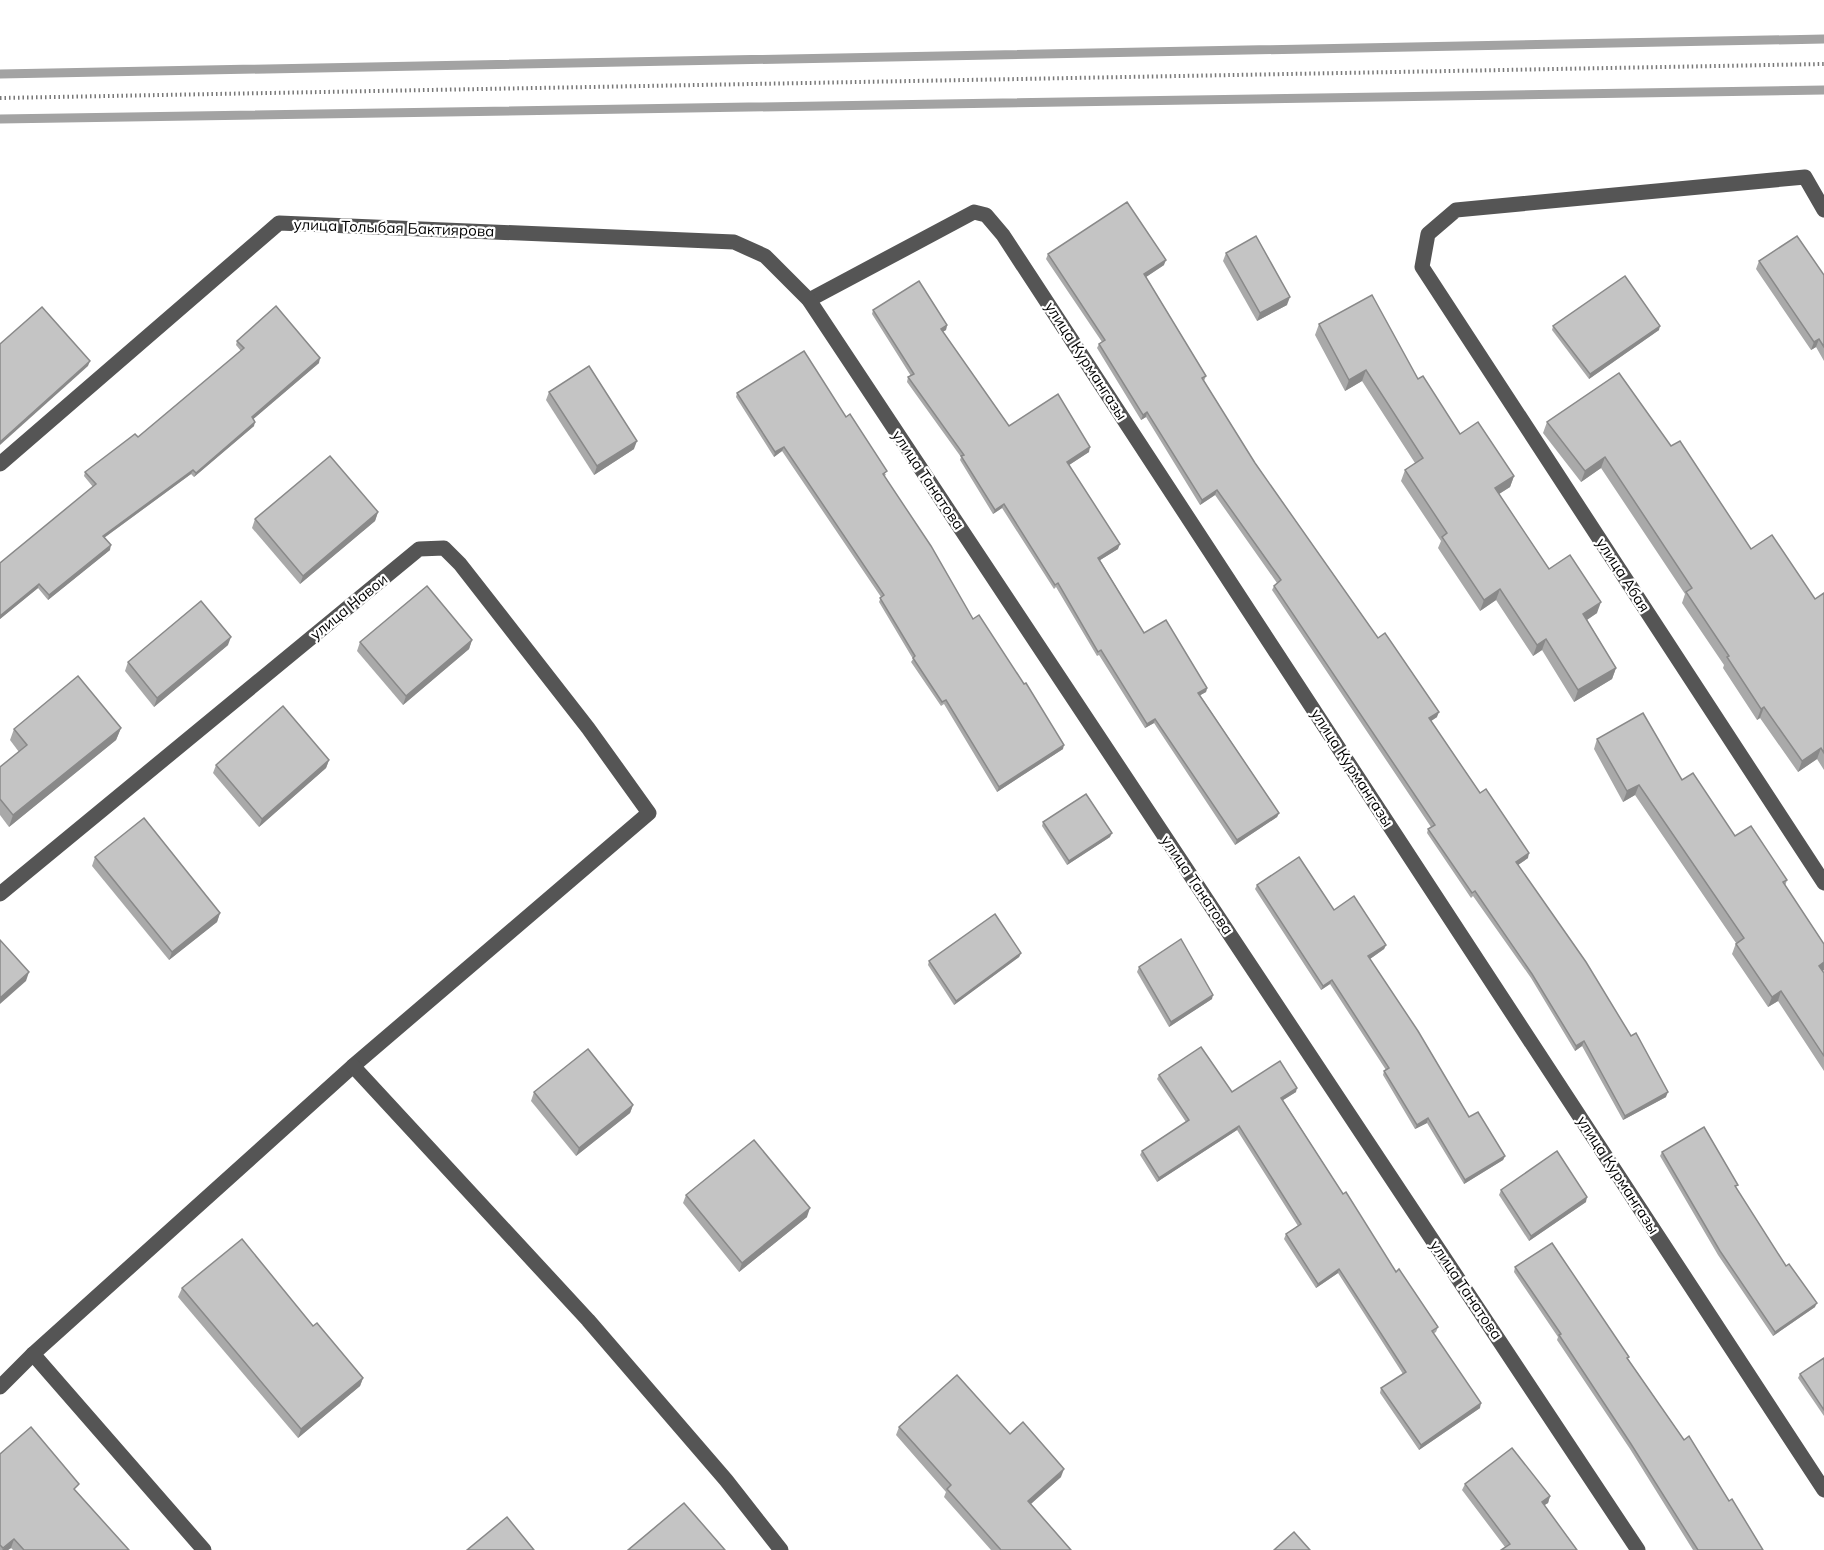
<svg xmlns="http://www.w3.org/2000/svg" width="1824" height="1550" viewBox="0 0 1824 1550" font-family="Mulish,sans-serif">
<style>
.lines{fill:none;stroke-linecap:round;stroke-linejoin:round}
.stream{stroke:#a3a3a3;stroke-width:9}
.path{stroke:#777;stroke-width:4;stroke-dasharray:1.5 3;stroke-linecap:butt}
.minor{stroke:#555;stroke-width:15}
.wall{fill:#a9a9a9}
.shaded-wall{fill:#898989}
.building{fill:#c4c4c4;stroke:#898989;stroke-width:1.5}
.labels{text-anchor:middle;stroke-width:4.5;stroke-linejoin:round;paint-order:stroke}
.street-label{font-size:15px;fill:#000;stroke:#fff}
</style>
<rect width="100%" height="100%" fill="#fff"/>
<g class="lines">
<!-- stream -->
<g class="stream">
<path d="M 0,74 L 1824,39"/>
<path d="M 0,119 L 1824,90"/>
</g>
<!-- path -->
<path class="path" d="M 0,98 L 1824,64"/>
<!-- minor -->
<g class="minor">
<path d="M 1824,210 L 1805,177 L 1456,210 L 1428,234 L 1422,267 L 1824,883"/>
<path d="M 809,300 L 974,212 L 986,215 L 1003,235 L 1824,1490"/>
<path d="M 0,464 L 279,223 L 734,242 L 765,256 L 809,300 L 1638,1550"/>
<path d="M 0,894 L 419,549 L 444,548 L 460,564 L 588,728 L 649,813 L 353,1066 L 33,1354 L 0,1387"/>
<path d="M 353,1066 L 588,1320 L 726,1480 L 781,1550"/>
<path d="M 33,1354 L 204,1550"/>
</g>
</g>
<!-- wall -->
<g class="wall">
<path d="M 1226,253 L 1287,305 L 1257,321 L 1223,261 Z"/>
<path d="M 1048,254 L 1164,265 L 1146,277 L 1206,376 L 1204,381 L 1255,463 L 1378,638 L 1437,717 L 1431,721 L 1480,793 L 1528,858 L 1518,865 L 1666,1097 L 1623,1120 L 1582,1046 L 1575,1051 L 1531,978 L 1473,896 L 1471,898 L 1427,833 L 1428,829 L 1431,827 L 1272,590 L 1274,586 L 1277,583 L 1215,495 L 1200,505 L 1146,417 L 1141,420 L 1097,348 L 1099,344 L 1102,342 L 1046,259 Z"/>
<path d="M 1759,261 L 1824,275 L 1824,361 L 1816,347 L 1811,350 L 1756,269 Z"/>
<path d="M 873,310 L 947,325 L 946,330 L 942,332 L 1009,426 L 1089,452 L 1069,465 L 1118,549 L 1100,560 L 1144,633 L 1207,688 L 1206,692 L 1200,695 L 1279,813 L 1277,817 L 1235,845 L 1154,723 L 1145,728 L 1099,655 L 1097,656 L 1056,587 L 1054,589 L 1002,508 L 993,514 L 960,460 L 961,457 L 907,382 L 908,377 L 911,376 L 872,314 Z"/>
<path d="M 1319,324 L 1418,379 L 1460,434 L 1514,476 L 1510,487 L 1499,494 L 1549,569 L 1597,613 L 1587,620 L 1616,668 L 1612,679 L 1574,702 L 1542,650 L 1533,656 L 1496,600 L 1480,611 L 1438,548 L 1441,541 L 1401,481 L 1405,470 L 1415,463 L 1362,381 L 1345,391 L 1315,335 Z"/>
<path d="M 1553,326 L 1659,330 L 1589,379 L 1552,330 Z"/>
<path d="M 237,341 L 319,363 L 253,419 L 254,426 L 194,477 L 191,474 L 104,538 L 110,550 L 48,600 L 38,588 L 0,619 L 0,563 L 93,487 L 84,476 L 85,472 L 138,437 L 241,351 L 236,345 Z"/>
<path d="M 549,392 L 634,449 L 594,475 L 546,400 Z"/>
<path d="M 737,393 L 846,417 L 886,475 L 884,476 L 973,619 L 1063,749 L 997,792 L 944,704 L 941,706 L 911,662 L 913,659 L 879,602 L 881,597 L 782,451 L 774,457 L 736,397 Z"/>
<path d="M 1547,422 L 1671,446 L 1751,549 L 1815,599 L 1824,593 L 1824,770 L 1817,759 L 1798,772 L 1760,718 L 1757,720 L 1723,668 L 1724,665 L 1682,603 L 1685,594 L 1601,468 L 1581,482 L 1543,433 Z"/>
<path d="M 378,512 L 375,521 L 300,584 L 252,528 L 255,519 Z"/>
<path d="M 472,640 L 469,649 L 403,705 L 357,651 L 360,642 Z"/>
<path d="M 228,645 L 154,707 L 125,671 L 128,662 Z"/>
<path d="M 121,728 L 116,740 L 9,827 L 0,815 L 0,767 L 19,752 L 10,740 L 14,729 Z"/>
<path d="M 1597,739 L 1682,780 L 1735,836 L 1787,880 L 1785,886 L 1824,944 L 1824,970 L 1823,971 L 1824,973 L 1824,1071 L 1778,1001 L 1768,1007 L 1732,954 L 1736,943 L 1635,795 L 1623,802 L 1594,749 Z"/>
<path d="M 329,760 L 326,768 L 259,827 L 213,773 L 216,765 Z"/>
<path d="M 1043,822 L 1110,837 L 1067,865 L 1042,826 Z"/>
<path d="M 95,857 L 220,913 L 217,922 L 169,960 L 92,866 Z"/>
<path d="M 1257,885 L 1334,910 L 1386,945 L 1384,949 L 1370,959 L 1469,1117 L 1505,1156 L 1503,1160 L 1464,1184 L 1427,1123 L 1415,1129 L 1383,1075 L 1384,1071 L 1386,1070 L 1330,984 L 1321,990 L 1255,889 Z"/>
<path d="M 1021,953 L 1019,957 L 954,1005 L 928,965 L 929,961 Z"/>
<path d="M 1139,967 L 1212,999 L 1169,1027 L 1137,972 Z"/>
<path d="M 1159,1075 L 1232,1092 L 1296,1092 L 1283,1100 L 1343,1194 L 1396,1272 L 1438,1327 L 1436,1332 L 1433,1334 L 1480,1408 L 1419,1450 L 1380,1393 L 1381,1388 L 1403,1374 L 1338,1273 L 1316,1288 L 1284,1239 L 1286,1234 L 1298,1226 L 1237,1130 L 1157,1182 L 1140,1155 L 1142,1151 L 1186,1122 L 1157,1079 Z"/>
<path d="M 534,1092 L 633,1105 L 630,1113 L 576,1156 L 531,1101 Z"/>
<path d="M 1662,1152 L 1736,1189 L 1786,1266 L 1815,1307 L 1773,1336 L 1718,1255 L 1660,1156 Z"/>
<path d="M 1501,1190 L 1586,1202 L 1529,1241 L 1499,1195 Z"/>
<path d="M 686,1195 L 807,1217 L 739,1272 L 683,1203 Z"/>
<path d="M 1515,1267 L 1628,1359 L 1684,1440 L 1763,1550 L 1693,1550 L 1630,1449 L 1557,1340 L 1558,1337 L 1514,1272 Z"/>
<path d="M 182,1288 L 313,1326 L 363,1378 L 360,1386 L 298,1438 L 178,1297 Z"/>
<path d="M 1824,1358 L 1824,1416 L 1798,1378 L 1800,1374 Z"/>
<path d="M 899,1427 L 1010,1434 L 1061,1477 L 1031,1504 L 1071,1550 L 991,1550 L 944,1497 L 946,1492 L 896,1435 Z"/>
<path d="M 0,1454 L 77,1492 L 129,1550 L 13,1550 L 11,1548 L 8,1550 L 0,1550 Z"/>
<path d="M 1465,1484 L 1550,1496 L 1548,1503 L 1544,1505 L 1577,1550 L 1505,1547 L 1462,1490 Z"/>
</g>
<!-- shaded-wall -->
<g class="shaded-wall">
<path d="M 1166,260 L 1164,265 L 1143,279 L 1144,274 Z"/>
<path d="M 1290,297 L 1287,305 L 1257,321 L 1260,313 Z"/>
<path d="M 947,325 L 946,330 L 939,334 L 941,329 Z"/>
<path d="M 1660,326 L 1659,330 L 1589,379 L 1590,374 Z"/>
<path d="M 1819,339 L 1816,347 L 1811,350 L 1814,342 Z"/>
<path d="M 320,358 L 319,363 L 250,422 L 252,417 Z"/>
<path d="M 90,361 L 88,366 L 0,445 L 0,442 Z"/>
<path d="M 1366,370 L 1362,381 L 1345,391 L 1349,380 Z"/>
<path d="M 1147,412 L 1146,417 L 1141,420 L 1143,415 Z"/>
<path d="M 255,422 L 254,426 L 194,477 L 196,473 Z"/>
<path d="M 637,441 L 634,449 L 594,475 L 597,466 Z"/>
<path d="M 784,447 L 782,451 L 774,457 L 775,452 Z"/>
<path d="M 1090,447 L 1089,452 L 1066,467 L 1067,462 Z"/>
<path d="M 1605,457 L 1601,468 L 1581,482 L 1585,471 Z"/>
<path d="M 193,470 L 191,474 L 101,540 L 103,536 Z"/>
<path d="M 1514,476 L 1510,487 L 1491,499 L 1495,488 Z"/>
<path d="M 1217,490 L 1215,495 L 1200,505 L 1202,500 Z"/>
<path d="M 1004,504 L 1002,508 L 993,514 L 995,510 Z"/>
<path d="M 378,512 L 375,521 L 300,584 L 303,576 Z"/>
<path d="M 1120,544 L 1118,549 L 1097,562 L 1098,558 Z"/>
<path d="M 111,545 L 110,550 L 48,600 L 49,595 Z"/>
<path d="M 39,584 L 38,588 L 0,619 L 0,616 Z"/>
<path d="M 1500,589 L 1496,600 L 1480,611 L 1484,600 Z"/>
<path d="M 1601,602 L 1597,613 L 1579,625 L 1583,614 Z"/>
<path d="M 231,637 L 228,645 L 154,707 L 157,698 Z"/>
<path d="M 1546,639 L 1542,650 L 1533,656 L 1537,645 Z"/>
<path d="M 472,640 L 469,649 L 403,705 L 406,696 Z"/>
<path d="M 1616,668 L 1612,679 L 1574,702 L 1578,690 Z"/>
<path d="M 1207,688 L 1206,692 L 1197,697 L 1198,693 Z"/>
<path d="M 1764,707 L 1760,718 L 1757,720 L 1761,709 Z"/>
<path d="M 1439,712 L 1437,717 L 1428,723 L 1429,718 Z"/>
<path d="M 1155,719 L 1154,723 L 1145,728 L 1147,724 Z"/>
<path d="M 121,728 L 116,740 L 9,827 L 13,815 Z"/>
<path d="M 1064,745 L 1063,749 L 997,792 L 999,787 Z"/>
<path d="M 1821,748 L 1817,759 L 1798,772 L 1802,761 Z"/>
<path d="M 329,760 L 326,768 L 259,827 L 262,819 Z"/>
<path d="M 1639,785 L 1635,795 L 1623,802 L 1627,791 Z"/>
<path d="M 1279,813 L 1277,817 L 1235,845 L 1237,840 Z"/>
<path d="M 1112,833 L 1110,837 L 1067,865 L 1069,861 Z"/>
<path d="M 1529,853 L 1528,858 L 1515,867 L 1516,862 Z"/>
<path d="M 220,913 L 217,922 L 169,960 L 172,952 Z"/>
<path d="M 1386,945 L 1384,949 L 1367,961 L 1368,956 Z"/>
<path d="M 1021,953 L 1019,957 L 954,1005 L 956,1001 Z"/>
<path d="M 1824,962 L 1824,970 L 1815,976 L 1819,966 Z"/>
<path d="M 29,972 L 26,981 L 0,1004 L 0,998 Z"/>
<path d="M 1332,980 L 1330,984 L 1321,990 L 1323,986 Z"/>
<path d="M 1781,991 L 1778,1001 L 1768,1007 L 1772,997 Z"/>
<path d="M 1213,995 L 1212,999 L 1169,1027 L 1171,1022 Z"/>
<path d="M 1584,1041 L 1582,1046 L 1575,1051 L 1576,1046 Z"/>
<path d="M 1297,1088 L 1296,1092 L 1280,1102 L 1281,1098 Z"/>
<path d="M 1668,1092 L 1666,1097 L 1623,1120 L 1625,1116 Z"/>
<path d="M 633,1105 L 630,1113 L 576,1156 L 579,1148 Z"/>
<path d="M 1428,1118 L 1427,1123 L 1415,1129 L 1417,1125 Z"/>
<path d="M 1239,1126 L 1237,1130 L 1157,1182 L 1159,1178 Z"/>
<path d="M 1505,1156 L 1503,1160 L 1464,1184 L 1465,1180 Z"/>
<path d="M 1587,1197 L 1586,1202 L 1529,1241 L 1531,1236 Z"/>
<path d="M 810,1208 L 807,1217 L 739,1272 L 742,1263 Z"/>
<path d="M 1339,1269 L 1338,1273 L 1316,1288 L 1318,1284 Z"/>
<path d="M 1817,1303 L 1815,1307 L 1773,1336 L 1775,1332 Z"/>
<path d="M 363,1378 L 360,1386 L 298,1438 L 301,1429 Z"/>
<path d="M 1481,1403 L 1480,1408 L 1419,1450 L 1421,1445 Z"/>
<path d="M 1064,1469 L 1061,1477 L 1025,1509 L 1028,1501 Z"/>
<path d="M 1550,1496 L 1548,1503 L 1540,1508 L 1542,1502 Z"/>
<path d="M 14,1539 L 11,1548 L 8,1550 L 2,1550 Z"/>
</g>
<!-- building -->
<g class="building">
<path d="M 1127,202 L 1166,260 L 1144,274 L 1206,376 L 1202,378 L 1255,463 L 1378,638 L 1385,633 L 1439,712 L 1429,718 L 1480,793 L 1486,789 L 1529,853 L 1516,862 L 1586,962 L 1631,1036 L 1636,1033 L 1668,1092 L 1625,1116 L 1584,1041 L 1576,1046 L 1532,974 L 1475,891 L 1472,893 L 1428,829 L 1435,825 L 1274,586 L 1281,580 L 1217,490 L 1202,500 L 1147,412 L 1143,415 L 1099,344 L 1105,340 L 1048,254 Z"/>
<path d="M 1256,236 L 1290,297 L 1260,313 L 1226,253 Z"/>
<path d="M 1797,236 L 1824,275 L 1824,347 L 1819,339 L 1814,342 L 1759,261 Z"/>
<path d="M 1625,276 L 1660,326 L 1590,374 L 1553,326 Z"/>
<path d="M 919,281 L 947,325 L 941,329 L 1009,426 L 1058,394 L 1090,447 L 1067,462 L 1120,544 L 1098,558 L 1144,633 L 1166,620 L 1207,688 L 1198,693 L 1279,813 L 1237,840 L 1155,719 L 1147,724 L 1101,650 L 1098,652 L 1058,583 L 1055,585 L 1004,504 L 995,510 L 961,456 L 964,455 L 908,377 L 914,374 L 873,310 Z"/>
<path d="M 1372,295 L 1418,379 L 1423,376 L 1460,434 L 1478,422 L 1514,476 L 1495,488 L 1549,569 L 1570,555 L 1601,602 L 1583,614 L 1616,668 L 1578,690 L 1546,639 L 1537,645 L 1500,589 L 1484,600 L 1442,537 L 1447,533 L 1405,470 L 1423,458 L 1366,370 L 1349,380 L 1319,324 Z"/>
<path d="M 276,306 L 320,358 L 252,417 L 255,422 L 196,473 L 193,470 L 103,536 L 111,545 L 49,595 L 39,584 L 0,616 L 0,563 L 96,484 L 85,472 L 135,434 L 138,437 L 244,348 L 237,341 Z"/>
<path d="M 42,307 L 90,361 L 0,442 L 0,344 Z"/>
<path d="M 804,351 L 846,417 L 850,414 L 887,471 L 883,474 L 931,546 L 973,619 L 979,615 L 1024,684 L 1026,683 L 1064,745 L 999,787 L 946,700 L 942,702 L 913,658 L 915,656 L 880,598 L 884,595 L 784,447 L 775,452 L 737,393 Z"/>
<path d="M 589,366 L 637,441 L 597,466 L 549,392 Z"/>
<path d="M 1619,373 L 1671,446 L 1680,441 L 1751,549 L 1772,535 L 1815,599 L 1824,593 L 1824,753 L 1821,748 L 1802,761 L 1764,707 L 1761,709 L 1727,657 L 1729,656 L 1686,592 L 1692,588 L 1605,457 L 1585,471 L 1547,422 Z"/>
<path d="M 330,456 L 378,512 L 303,576 L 255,519 Z"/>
<path d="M 427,586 L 472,640 L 406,696 L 360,642 Z"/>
<path d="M 201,601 L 231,637 L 157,698 L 128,662 Z"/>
<path d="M 78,676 L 121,728 L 13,815 L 0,799 L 0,767 L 27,745 L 14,729 Z"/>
<path d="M 283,706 L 329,760 L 262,819 L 216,765 Z"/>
<path d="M 1643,713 L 1682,780 L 1693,773 L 1735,836 L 1751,826 L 1787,880 L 1783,882 L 1824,944 L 1824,962 L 1819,966 L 1824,973 L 1824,1056 L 1781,991 L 1772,997 L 1736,944 L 1744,938 L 1639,785 L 1627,791 L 1597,739 Z"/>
<path d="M 1086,794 L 1112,833 L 1069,861 L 1043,822 Z"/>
<path d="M 144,818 L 220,913 L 172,952 L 95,857 Z"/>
<path d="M 1299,857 L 1334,910 L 1354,896 L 1386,945 L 1368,956 L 1418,1031 L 1469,1117 L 1478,1112 L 1505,1156 L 1465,1180 L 1428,1118 L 1417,1125 L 1384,1071 L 1389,1068 L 1332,980 L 1323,986 L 1257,885 Z"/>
<path d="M 995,914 L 1021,953 L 956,1001 L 929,961 Z"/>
<path d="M 1181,939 L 1213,995 L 1171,1022 L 1139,967 Z"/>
<path d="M 0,940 L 29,972 L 0,998 Z"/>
<path d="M 1201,1047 L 1232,1092 L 1280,1061 L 1297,1088 L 1281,1098 L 1343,1194 L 1346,1192 L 1396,1272 L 1399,1269 L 1438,1327 L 1432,1331 L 1481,1403 L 1421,1445 L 1381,1388 L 1406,1372 L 1339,1269 L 1318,1284 L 1286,1234 L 1301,1224 L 1239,1126 L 1159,1178 L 1142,1151 L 1189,1120 L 1159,1075 Z"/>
<path d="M 588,1049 L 633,1105 L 579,1148 L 534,1092 Z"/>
<path d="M 1704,1127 L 1738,1185 L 1735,1186 L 1786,1266 L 1789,1264 L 1817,1303 L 1775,1332 L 1720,1251 L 1662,1152 Z"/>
<path d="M 754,1140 L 810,1208 L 742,1263 L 686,1195 Z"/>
<path d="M 1557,1151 L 1587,1197 L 1531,1236 L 1501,1190 Z"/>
<path d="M 242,1239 L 313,1326 L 317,1323 L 363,1378 L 301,1429 L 182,1288 Z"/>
<path d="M 1552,1243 L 1629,1357 L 1627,1358 L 1684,1440 L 1689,1436 L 1729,1501 L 1732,1499 L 1763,1550 L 1698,1550 L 1631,1444 L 1559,1335 L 1561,1334 L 1515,1267 Z"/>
<path d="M 1824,1358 L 1824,1410 L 1800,1374 Z"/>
<path d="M 957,1375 L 1010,1434 L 1023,1422 L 1064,1469 L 1028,1501 L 1071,1550 L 1001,1550 L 947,1489 L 951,1485 L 899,1427 Z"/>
<path d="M 31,1427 L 79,1484 L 74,1489 L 129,1550 L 24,1550 L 14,1539 L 3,1548 L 0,1545 L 0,1454 Z"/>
<path d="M 1512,1448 L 1550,1496 L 1542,1502 L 1577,1550 L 1501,1550 L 1510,1544 L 1465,1484 Z"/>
<path d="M 684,1503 L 725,1550 L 628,1550 Z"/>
<path d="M 507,1517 L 534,1550 L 467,1550 Z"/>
<path d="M 1294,1532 L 1310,1550 L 1274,1550 Z"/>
</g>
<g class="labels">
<!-- street labels -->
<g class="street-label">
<text transform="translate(394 228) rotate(2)" y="5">улица Толыбая Бактиярова</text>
<text transform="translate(1086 361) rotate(57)" y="5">улица Курмангазы</text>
<text transform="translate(928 480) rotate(56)" y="5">улица Танатова</text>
<text transform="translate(1623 575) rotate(57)" y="5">улица Абая</text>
<text transform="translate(349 607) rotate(-39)" y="5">улица Навои</text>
<text transform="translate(1352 768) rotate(57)" y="5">улица Курмангазы</text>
<text transform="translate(1197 885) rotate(56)" y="5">улица Танатова</text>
<text transform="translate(1618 1175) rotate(57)" y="5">улица Курмангазы</text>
<text transform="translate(1466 1290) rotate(56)" y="5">улица Танатова</text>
</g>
</g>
</svg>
